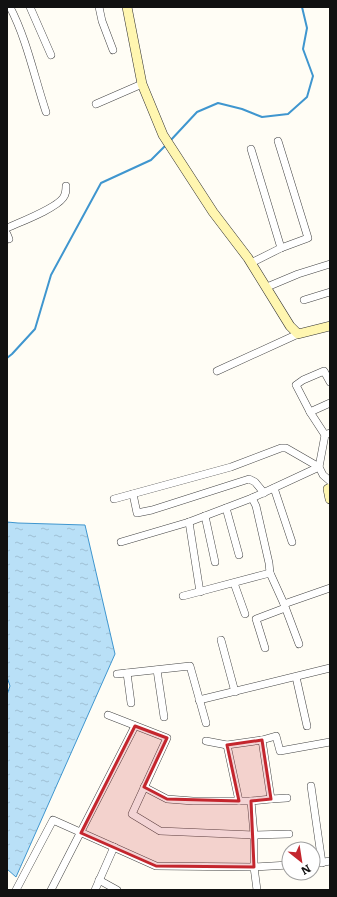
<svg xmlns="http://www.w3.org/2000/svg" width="337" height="897" viewBox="0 0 337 897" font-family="Literata,serif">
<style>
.water{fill:url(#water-ripples);stroke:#3f96cf}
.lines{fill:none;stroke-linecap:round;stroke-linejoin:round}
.stream{stroke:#3f96cf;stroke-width:2}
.street-casing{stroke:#444;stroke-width:8}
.secondary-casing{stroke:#333;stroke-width:10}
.street{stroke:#fff;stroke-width:7}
.secondary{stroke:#fff6b0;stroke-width:9}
.marked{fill:#c4262e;fill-opacity:0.2;stroke:#c4262e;stroke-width:3;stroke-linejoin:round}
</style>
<defs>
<pattern id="water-ripples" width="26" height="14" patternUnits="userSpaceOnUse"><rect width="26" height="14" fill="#b9e0f7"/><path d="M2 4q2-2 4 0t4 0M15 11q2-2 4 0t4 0" fill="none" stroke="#9ebfd3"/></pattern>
</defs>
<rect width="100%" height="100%" fill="#fffdf5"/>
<!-- water -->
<path class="water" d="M 7,522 L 18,523 L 85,525 L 115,654 L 16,877 L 7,869 L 7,695 L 10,686 L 7,677 Z"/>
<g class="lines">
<!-- stream -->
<g class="stream">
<path d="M 170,141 L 197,112 L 218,103 L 242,109 L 262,117 L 288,114 L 307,97 L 313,76 L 303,49 L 307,28 L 302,7"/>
<path d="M 7,358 L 12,354 L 35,329 L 51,275 L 101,183 L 151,160 L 166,145"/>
</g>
<defs>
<g id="street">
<path d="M 10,7 C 27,40 34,76 46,112"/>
<path d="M 30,7 L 51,55"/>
<path d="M 99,7 L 102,21 L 113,50"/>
<path d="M 96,104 L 142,84"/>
<path d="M 251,149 L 281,248"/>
<path d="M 7,228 C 20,222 55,209 63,198 C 66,194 66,191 66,186"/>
<path d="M 7,234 L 9,239"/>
<path d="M 251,263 L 281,248 L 308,238 L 278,141"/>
<path d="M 267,287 L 298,274 L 330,264"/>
<path d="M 304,300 L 330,292"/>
<path d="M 217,371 L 298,334"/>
<path d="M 330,382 L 324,371 L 303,380 L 296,385 L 310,412 L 330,403"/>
<path d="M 310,412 L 325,435"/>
<path d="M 274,488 L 292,542"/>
<path d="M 133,494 L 137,513 L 152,510 L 249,479 L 255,482 L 264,493"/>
<path d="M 252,498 L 256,506 L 269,563 L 270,573 L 284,604"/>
<path d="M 114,499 L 231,467 L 281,448 L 286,448 L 319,467 L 323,475 L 330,481"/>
<path d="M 226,508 L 239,555"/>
<path d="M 205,516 L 215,562"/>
<path d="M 189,522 L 200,592"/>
<path d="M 121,542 L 189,522 L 252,498 L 319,467 L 325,435 L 330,433"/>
<path d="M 234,583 L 245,614"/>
<path d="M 183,596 L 270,573"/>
<path d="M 221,640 L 235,692"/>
<path d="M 299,644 L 284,604 L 330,588"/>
<path d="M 265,648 L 256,619 L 285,608"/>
<path d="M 157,670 L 164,717"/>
<path d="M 127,673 L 131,703"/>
<path d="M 117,674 L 190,666 L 206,723"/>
<path d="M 296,677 L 307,726"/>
<path d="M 199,700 L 330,668"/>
<path d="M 108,715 L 167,738 L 132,814 L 160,831 L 254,835 L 289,834"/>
<path d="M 206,741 L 227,745"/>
<path d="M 311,786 L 322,863"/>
<path d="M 144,787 L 167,799 L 193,801 L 251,801"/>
<path d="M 271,799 L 287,798"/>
<path d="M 239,801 L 227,745 L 262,740 L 276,736 L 280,751 L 330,742"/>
<path d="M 313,864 L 330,861"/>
<path d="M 99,880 L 117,890"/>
<path d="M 16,890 L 53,820 L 156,866 L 254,867 L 289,865"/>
<path d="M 51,890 L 135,726"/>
<path d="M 95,890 L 114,847"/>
<path d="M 257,890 L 254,867 L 254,835 L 251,801 L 271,799 L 262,740"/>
</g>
<g id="secondary">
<path d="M 127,7 L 142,84 L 163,135 L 213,212 L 248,258 L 290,326 L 298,334 L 330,326"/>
<path d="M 330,488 L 328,489 L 330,499"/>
</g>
</defs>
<!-- street casing -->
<use href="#street" class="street-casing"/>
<!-- secondary casing -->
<use href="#secondary" class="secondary-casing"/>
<!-- street -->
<use href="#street" class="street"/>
<!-- secondary -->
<use href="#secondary" class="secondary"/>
</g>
<!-- marked area -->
<path class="marked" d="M 135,726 L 167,738 L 144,787 L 167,799 L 239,801 L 227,745 L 262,740 L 271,799 L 251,801 L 254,867 L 156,866 L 81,833 Z"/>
<!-- border -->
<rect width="337" height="897" fill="none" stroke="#111111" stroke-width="16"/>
<!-- north arrow -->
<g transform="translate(301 861) rotate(150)"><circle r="19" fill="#ffffff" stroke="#a0a0a0"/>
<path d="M0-3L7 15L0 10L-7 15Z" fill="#c4262e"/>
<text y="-6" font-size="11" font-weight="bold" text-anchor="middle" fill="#111111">N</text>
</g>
</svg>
